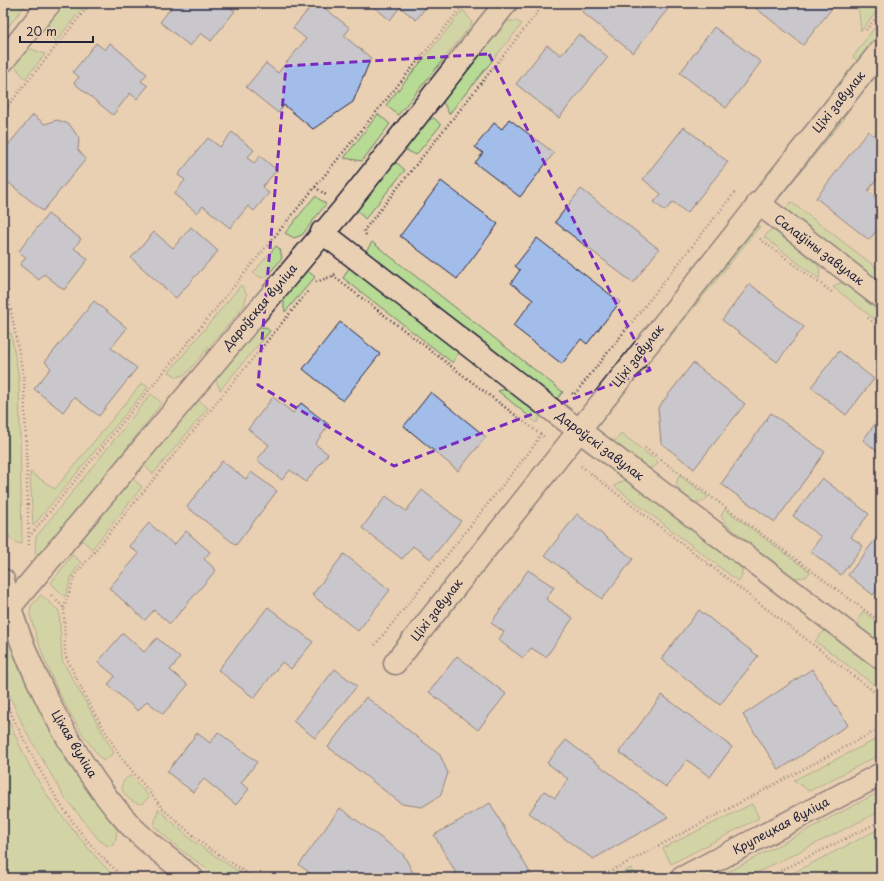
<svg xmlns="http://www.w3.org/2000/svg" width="884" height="881" viewBox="0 0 884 881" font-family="'Playpen Sans',sans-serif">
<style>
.green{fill:#b7da94;stroke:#6c7e68}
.building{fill:#a3bdea;stroke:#22223b}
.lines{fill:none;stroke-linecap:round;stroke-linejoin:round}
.street-casing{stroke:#22223b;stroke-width:25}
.path{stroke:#22223b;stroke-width:2.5;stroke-dasharray:1 3;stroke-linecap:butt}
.street{stroke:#ead0b2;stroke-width:22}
.marked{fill:none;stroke:#7b2cbf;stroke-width:3;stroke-dasharray:8 5;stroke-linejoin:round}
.labels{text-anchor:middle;stroke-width:4;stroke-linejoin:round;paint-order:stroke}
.street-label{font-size:12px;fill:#22223b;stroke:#ead0b2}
</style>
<rect width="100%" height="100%" fill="#ead0b2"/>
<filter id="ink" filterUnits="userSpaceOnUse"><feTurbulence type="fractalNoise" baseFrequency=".025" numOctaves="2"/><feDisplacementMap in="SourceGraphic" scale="8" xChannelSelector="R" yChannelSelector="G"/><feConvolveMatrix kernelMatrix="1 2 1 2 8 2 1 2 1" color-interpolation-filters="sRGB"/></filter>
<g filter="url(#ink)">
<!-- green -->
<g class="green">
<path d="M 7,3 L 27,3 L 3,33 L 3,8 Z"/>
<path d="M 64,3 L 87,3 L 55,42 C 42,23 52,18 64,3 Z"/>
<path d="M 858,3 L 881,3 L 881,6 L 861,31 Z"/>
<path d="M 463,10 L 472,22 L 469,28 L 398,115 L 386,105 Z"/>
<path d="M 881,19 L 881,32 L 858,61 L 853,57 Z"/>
<path d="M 508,21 L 516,21 L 522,24 L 449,114 L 442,100 Z"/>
<path d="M 31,49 L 45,54 L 25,79 L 15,66 L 15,60 L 24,51 Z"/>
<path d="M 378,114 L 390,124 L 362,161 L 344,158 Z"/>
<path d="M 434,118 L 441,125 L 416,155 L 406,150 C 408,140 425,120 434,118 Z"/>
<path d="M 845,118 L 779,198 L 775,195 L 837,119 Z"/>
<path d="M 397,163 L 405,170 L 365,219 L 356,209 L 389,166 Z"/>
<path d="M 315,196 L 326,204 L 302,235 L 294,238 L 285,233 Z"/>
<path d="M 791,202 L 881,271 L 881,284 L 783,212 Z"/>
<path d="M 760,226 L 670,337 L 666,334 L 749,230 Z"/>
<path d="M 772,228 L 817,264 L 820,270 L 819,279 L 764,237 Z"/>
<path d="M 372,242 L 563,392 L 557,399 L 364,254 Z"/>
<path d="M 276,246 L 280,249 L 282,258 L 268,275 L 262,278 L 253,273 Z"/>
<path d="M 350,266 L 453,345 L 458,353 L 453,363 L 343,278 Z"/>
<path d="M 303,267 L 315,277 L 285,312 C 280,292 292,282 303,267 Z"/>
<path d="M 840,283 L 845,283 L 881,312 L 881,324 L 833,287 Z"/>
<path d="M 241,285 L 247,294 L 244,306 L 186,374 L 177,377 L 169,372 Z"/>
<path d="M 265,327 L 270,331 L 220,390 L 216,380 L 218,374 L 257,328 Z"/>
<path d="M 11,333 L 19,379 L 22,544 C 6,542 7,529 4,515 L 3,334 Z"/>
<path d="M 142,383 L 148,387 L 33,526 L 30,472 L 55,489 Z"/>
<path d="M 509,388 L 542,413 L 537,423 L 498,391 Z"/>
<path d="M 151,394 L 162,403 L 52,543 L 44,551 L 35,554 L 36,537 Z"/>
<path d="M 197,399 L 208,408 L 153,474 L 143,464 Z"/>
<path d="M 621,433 L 658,462 L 657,465 L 647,470 L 613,443 Z"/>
<path d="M 679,475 L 708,497 L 702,502 L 693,502 L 681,492 L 676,485 Z"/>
<path d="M 131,477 L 142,487 L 92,549 L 82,540 Z"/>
<path d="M 625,480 L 632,482 L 742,566 L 742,574 L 739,582 L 614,486 Z"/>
<path d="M 725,509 L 810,572 L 806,577 L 794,578 L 727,525 L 721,516 Z"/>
<path d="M 72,555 L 81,562 L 72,575 L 65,597 L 51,583 Z"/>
<path d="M 41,595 L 59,611 L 62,660 L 114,753 L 103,761 C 68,719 44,667 30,614 L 31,606 Z"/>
<path d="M 863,611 L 881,625 L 881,644 L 860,628 L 858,621 Z"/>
<path d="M 3,625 L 19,669 L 68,764 L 117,830 L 116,838 L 113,845 L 108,846 L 99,840 L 63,795 L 23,726 L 3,680 Z"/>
<path d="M 828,631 L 881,672 L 881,690 L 815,641 L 823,632 Z"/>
<path d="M 3,707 C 16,738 30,771 49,798 C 69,826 92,854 116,878 L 3,878 Z"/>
<path d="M 881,737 L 881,754 L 809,791 L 794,780 Z"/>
<path d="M 131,776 L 149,797 L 142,804 C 125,803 113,782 131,776 Z"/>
<path d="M 881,791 L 881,811 L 746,878 L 719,878 L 726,873 Z"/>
<path d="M 752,804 L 759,818 L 671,864 L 663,848 Z"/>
<path d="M 158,809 L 193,841 L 248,878 L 219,878 L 177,847 L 154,826 Z"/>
<path d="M 881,828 L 880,878 L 829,878 L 815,875 L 814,878 L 783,878 Z"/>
<path d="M 631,868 L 635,878 L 611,878 Z"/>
</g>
<!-- building -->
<g class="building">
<path d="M 172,3 L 228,3 L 227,5 L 235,11 L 211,41 L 201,33 L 190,46 L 160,22 L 174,4 Z"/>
<path d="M 314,3 L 318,3 L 350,28 L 344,36 L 371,58 L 353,102 L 313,129 L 284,105 L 278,113 L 246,87 L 266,63 L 278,73 L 306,39 L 293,28 Z"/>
<path d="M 369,3 L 429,3 L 416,20 L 400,7 L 390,20 Z"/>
<path d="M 589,3 L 669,3 L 671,5 L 633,53 L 582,12 Z"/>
<path d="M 756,3 L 836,3 L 803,45 L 753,6 Z"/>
<path d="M 714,27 L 761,62 L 726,108 L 680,73 Z"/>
<path d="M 579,34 L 608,57 L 559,118 L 516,84 L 547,45 L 561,55 Z"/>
<path d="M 96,43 L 105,50 L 110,43 L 147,74 L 141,81 L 148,86 L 137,99 L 130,93 L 113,115 L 74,83 L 79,77 L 73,72 Z"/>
<path d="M 33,115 L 45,124 L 57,120 L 69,124 L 79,138 L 78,150 L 86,159 L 43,211 L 3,178 L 3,151 Z"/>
<path d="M 509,119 L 554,153 L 520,197 L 475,163 L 483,153 L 475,147 L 494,123 L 502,129 Z"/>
<path d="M 684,127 L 728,162 L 687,213 L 673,202 L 665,211 L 654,202 L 661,194 L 643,179 Z"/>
<path d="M 868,131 L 881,141 L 881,174 L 868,191 L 881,202 L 881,225 L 869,240 L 816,198 Z"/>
<path d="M 232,132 L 254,150 L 247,158 L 254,163 L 260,156 L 277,170 L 262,187 L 269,193 L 254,211 L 248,206 L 230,228 L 203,206 L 197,213 L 174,194 L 185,180 L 178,175 L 208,138 L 220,147 Z"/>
<path d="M 441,181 L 498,224 L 457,279 L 400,236 Z"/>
<path d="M 581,189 L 659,249 L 633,283 L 555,222 Z"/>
<path d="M 48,214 L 81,239 L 74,248 L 88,259 L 64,290 L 44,274 L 39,280 L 20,265 L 26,257 L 18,252 Z"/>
<path d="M 191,227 L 218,251 L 176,298 L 131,258 L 154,232 L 173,248 Z"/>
<path d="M 537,238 L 620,302 L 587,344 L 581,339 L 562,364 L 513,326 L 533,300 L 511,283 L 520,270 L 515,266 Z"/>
<path d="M 750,284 L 804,327 L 777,362 L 722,320 Z"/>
<path d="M 94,301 L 127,328 L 111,348 L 137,368 L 99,416 L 74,397 L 63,412 L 34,389 L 51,368 L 45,362 Z"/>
<path d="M 340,322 L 380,354 L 343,401 L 303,369 Z"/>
<path d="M 839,351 L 874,379 L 846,415 L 811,387 Z"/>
<path d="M 693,363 L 745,404 L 694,469 L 661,443 L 658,408 Z"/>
<path d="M 431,392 L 486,437 L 458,471 L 404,426 Z"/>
<path d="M 273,397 L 293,413 L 301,403 L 329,425 L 315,444 L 328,454 L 306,482 L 290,470 L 282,480 L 257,460 L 269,445 L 248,429 Z"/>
<path d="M 771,413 L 825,452 L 775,522 L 721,484 Z"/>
<path d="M 881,416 L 881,454 L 863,440 Z"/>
<path d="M 222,461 L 246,479 L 251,472 L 277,491 L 236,545 L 187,507 Z"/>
<path d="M 822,478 L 869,514 L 851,537 L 863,546 L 841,575 L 810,551 L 821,537 L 793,516 Z"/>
<path d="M 422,490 L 461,521 L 431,559 L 413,546 L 402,559 L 362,528 L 386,496 L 406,511 Z"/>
<path d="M 577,514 L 633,559 L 602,599 L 545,555 Z"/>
<path d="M 149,523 L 174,545 L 186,531 L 210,552 L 204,559 L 216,570 L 170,624 L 154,610 L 145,620 L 109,588 L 139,554 L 129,546 Z"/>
<path d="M 881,532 L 881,590 L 879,588 L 873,595 L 848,575 Z"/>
<path d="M 344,554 L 390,590 L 358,631 L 312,595 Z"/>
<path d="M 528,570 L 554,587 L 546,599 L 573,618 L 546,657 L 531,648 L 523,658 L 498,640 L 504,632 L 491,623 Z"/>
<path d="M 268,607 L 313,642 L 291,669 L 282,662 L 254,698 L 218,670 Z"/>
<path d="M 699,610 L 758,656 L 720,705 L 661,659 Z"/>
<path d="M 123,633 L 144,652 L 157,638 L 180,658 L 170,670 L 188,685 L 163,714 L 147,701 L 138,711 L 108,685 L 115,676 L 98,662 Z"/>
<path d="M 457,656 L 506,694 L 478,730 L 429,692 Z"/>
<path d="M 335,669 L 357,686 L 315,738 L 293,721 Z"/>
<path d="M 812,669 L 848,725 L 779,770 L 743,715 Z"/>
<path d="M 662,695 L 732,747 L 710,777 L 687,760 L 666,787 L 619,752 Z"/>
<path d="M 366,697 L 440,755 L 448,773 L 440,796 L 422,807 L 402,804 L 328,747 Z"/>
<path d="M 218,732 L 257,762 L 241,783 L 249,789 L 236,805 L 204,779 L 193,792 L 167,772 L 197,733 L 210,743 Z"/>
<path d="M 566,740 L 668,817 L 593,859 L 529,813 L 544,791 L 555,798 L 568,779 L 547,763 Z"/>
<path d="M 490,803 L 533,878 L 503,878 L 500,873 L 491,878 L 459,878 L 434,835 Z"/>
<path d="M 340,808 L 403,854 L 416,878 L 317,878 L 299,865 Z"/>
</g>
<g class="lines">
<defs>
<g id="street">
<path d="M 3,61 L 50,3"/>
<path d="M 758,203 L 881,297"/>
<path d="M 322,232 L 556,413 L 881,658"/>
<path d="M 3,580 C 20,658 75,766 130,825 C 148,844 172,861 192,878"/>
<path d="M 9,608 L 345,207 L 506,3"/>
<path d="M 395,663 L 881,50"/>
<path d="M 682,878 L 881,774"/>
</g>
</defs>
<!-- street casing -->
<use href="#street" class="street-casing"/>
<!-- path -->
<g class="path">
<path d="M 866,30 L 881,12"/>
<path d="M 3,112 L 91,3"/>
<path d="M 315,187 L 465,3"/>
<path d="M 366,235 L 364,230 L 545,3"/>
<path d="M 760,239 L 833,293"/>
<path d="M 3,270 L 24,379 L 29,546"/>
<path d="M 333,276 L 544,437"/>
<path d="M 316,282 L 333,276 L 336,273"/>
<path d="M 868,318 L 881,328"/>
<path d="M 572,393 L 574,395 L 736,191"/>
<path d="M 645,448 L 881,622"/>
<path d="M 581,466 L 881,697"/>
<path d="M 29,537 L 315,187 L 326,195"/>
<path d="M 51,595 L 64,608 L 65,655 L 90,706 L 120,756 L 164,810 L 203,844 L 254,878"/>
<path d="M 64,608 L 75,575 L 309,290"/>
<path d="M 375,645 L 534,446 L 541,433"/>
<path d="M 3,697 C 34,761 68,832 125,878"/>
<path d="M 598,878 L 881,728"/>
<path d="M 766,878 L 881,821"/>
</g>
<!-- street -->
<use href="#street" class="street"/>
</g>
</g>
<!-- marked area -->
<path d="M0 0H884V881H0ZM 489,54 L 650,370 L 394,466 L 258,385 L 286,66 Z" fill="#ead0b2" fill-opacity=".55" fill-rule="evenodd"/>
<path class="marked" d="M 489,54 L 650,370 L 394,466 L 258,385 L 286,66 Z"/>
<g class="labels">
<!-- street labels -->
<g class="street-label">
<text transform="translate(839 102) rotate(-51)" y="4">Ціхі завулак</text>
<text transform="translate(819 250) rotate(37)" y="4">Салаўіны завулак</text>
<text transform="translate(260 307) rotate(-50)" y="4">Дароўская вуліца</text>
<text transform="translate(638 356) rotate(-52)" y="4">Ціхі завулак</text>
<text transform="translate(600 446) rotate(37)" y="4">Дароўскі завулак</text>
<text transform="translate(437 610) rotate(-52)" y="4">Ціхі завулак</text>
<text transform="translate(74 744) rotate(59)" y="4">Ціхая вуліца</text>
<text transform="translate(781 826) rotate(-28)" y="4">Крупецкая вуліца</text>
</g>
</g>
<!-- margin -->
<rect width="884" height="881" fill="none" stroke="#ead0b2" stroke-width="16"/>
<rect x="8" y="8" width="868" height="865" fill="none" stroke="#22223b" stroke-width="1.5" filter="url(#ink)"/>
<!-- scale -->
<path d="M20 36v6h73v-6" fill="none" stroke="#22223b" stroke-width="2"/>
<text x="26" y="36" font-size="12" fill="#22223b" stroke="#ead0b2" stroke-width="3" paint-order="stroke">20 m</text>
</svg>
